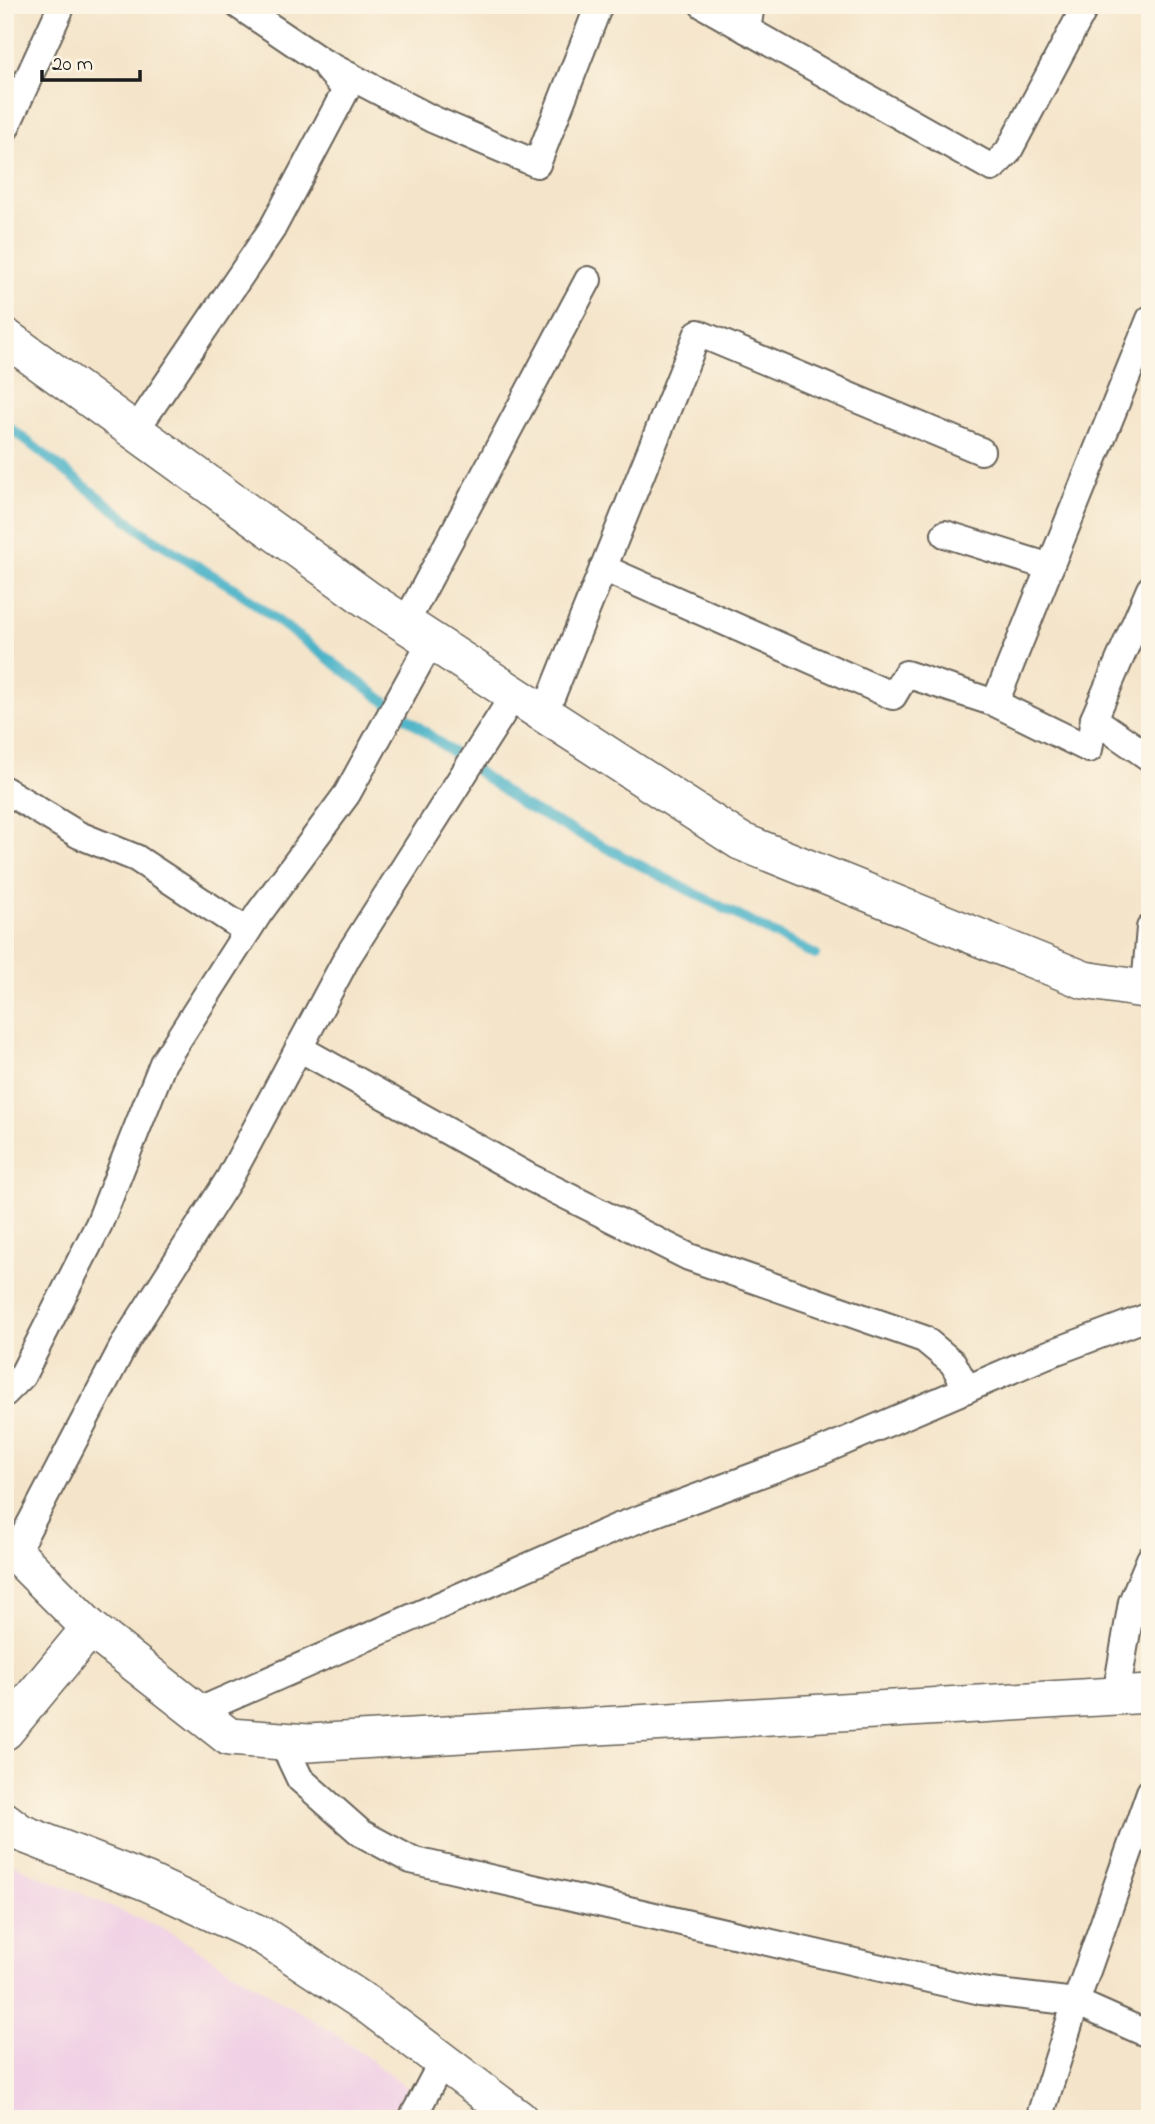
<svg xmlns="http://www.w3.org/2000/svg" width="1155" height="2124" viewBox="0 0 1155 2124" font-family="'Indie Flower',sans-serif">
<style>
.built{fill:#f0d0e5}
.lines{fill:none;stroke-linecap:round;stroke-linejoin:round}
.stream{stroke:#4ab2c8;stroke-width:10}
.street-casing{stroke:#686259;stroke-width:30}
.secondary-casing{stroke:#686259;stroke-width:40}
.street{stroke:#fff;stroke-width:26}
.secondary{stroke:#fff;stroke-width:37}
</style>
<rect width="100%" height="100%" fill="#fcf5e5"/>
<filter id="ink" filterUnits="userSpaceOnUse"><feTurbulence type="fractalNoise" baseFrequency=".0143" numOctaves="2"/><feDisplacementMap in="SourceGraphic" scale="14" xChannelSelector="R" yChannelSelector="G"/><feConvolveMatrix kernelMatrix="1 2 1 2 8 2 1 2 1" color-interpolation-filters="sRGB"/></filter>
<filter id="wash" filterUnits="userSpaceOnUse"><feTurbulence type="fractalNoise" baseFrequency=".00686" numOctaves="4" result="noise"/><feDisplacementMap in="SourceGraphic" scale="28" xChannelSelector="R" yChannelSelector="G"/><feGaussianBlur stdDeviation="1.57" result="paint"/><feColorMatrix in="noise" values="0 0 0 0 0 0 0 0 0 0 0 0 0 0 0 0 0 1.4 0 .05"/><feComposite in="paint" operator="in"/></filter>
<g filter="url(#wash)">
<rect width="100%" height="100%" fill="#f4e4c9"/>
<!-- built -->
<path class="built" d="M 5,1861 L 166,1930 L 339,2036 L 449,2119 L 5,2119 Z"/>
<g class="lines">
<!-- stream -->
<path class="stream" d="M 5,424 L 147,535 L 237,590 L 521,804 L 815,955"/>
</g>
</g>
<g filter="url(#ink)">
<g class="lines">
<defs>
<g id="street">
<path d="M 238,5 L 321,61 L 432,119 L 537,164 L 599,5"/>
<path d="M 703,5 L 992,168 L 1008,152 L 1086,5"/>
<path d="M 747,30 L 751,5"/>
<path d="M 5,129 L 62,5"/>
<path d="M 135,431 L 272,229 L 346,90 L 326,67"/>
<path d="M 945,534 L 1050,567"/>
<path d="M 603,568 L 893,696 L 906,674 L 995,703"/>
<path d="M 1150,589 L 1094,719 L 1150,758"/>
<path d="M 405,624 L 588,280"/>
<path d="M 544,715 L 698,333 L 981,451"/>
<path d="M 1094,719 L 1089,749 L 995,703 L 1150,319"/>
<path d="M 5,790 L 79,835 L 136,858 L 247,931"/>
<path d="M 1145,988 L 1150,928"/>
<path d="M 299,1048 L 531,1178 L 689,1257 L 924,1339 L 953,1363 L 967,1389"/>
<path d="M 5,1393 L 22,1376 L 99,1224 L 163,1063 L 259,913 L 347,794 L 431,641"/>
<path d="M 15,1553 L 126,1341 L 229,1179 L 348,956 L 514,695"/>
<path d="M 1116,1695 L 1132,1602 L 1150,1559"/>
<path d="M 197,1712 L 618,1527 L 822,1451 L 1046,1355 L 1150,1316"/>
<path d="M 282,1741 L 300,1779 L 361,1833 L 411,1860 L 981,1991 L 1076,2002 L 1150,2035"/>
<path d="M 412,2119 L 443,2060"/>
<path d="M 1039,2119 L 1076,2002 L 1150,1792"/>
</g>
<g id="secondary">
<path d="M 5,337 L 367,599 L 740,841 L 1084,980 L 1150,990"/>
<path d="M 5,1547 L 15,1553 L 90,1628 L 5,1731"/>
<path d="M 90,1628 L 229,1737 L 308,1743 L 1150,1694"/>
<path d="M 5,1821 L 21,1833 L 147,1882 L 265,1937 L 368,2005 L 519,2119"/>
</g>
</defs>
<!-- street casing -->
<use href="#street" class="street-casing"/>
<!-- secondary casing -->
<use href="#secondary" class="secondary-casing"/>
<!-- street -->
<use href="#street" class="street"/>
<!-- secondary -->
<use href="#secondary" class="secondary"/>
</g>
</g>
<!-- margin -->
<rect width="1155" height="2124" fill="none" stroke="#fcf5e5" stroke-width="28"/>
<!-- scale -->
<path d="M42 70v10h98v-10" fill="none" stroke="#1c1c1c" stroke-width="3.5"/>
<text x="52" y="70" font-size="21" fill="#1c1c1c" stroke="#fcf5e5" stroke-width="5" paint-order="stroke">20 m</text>
</svg>
